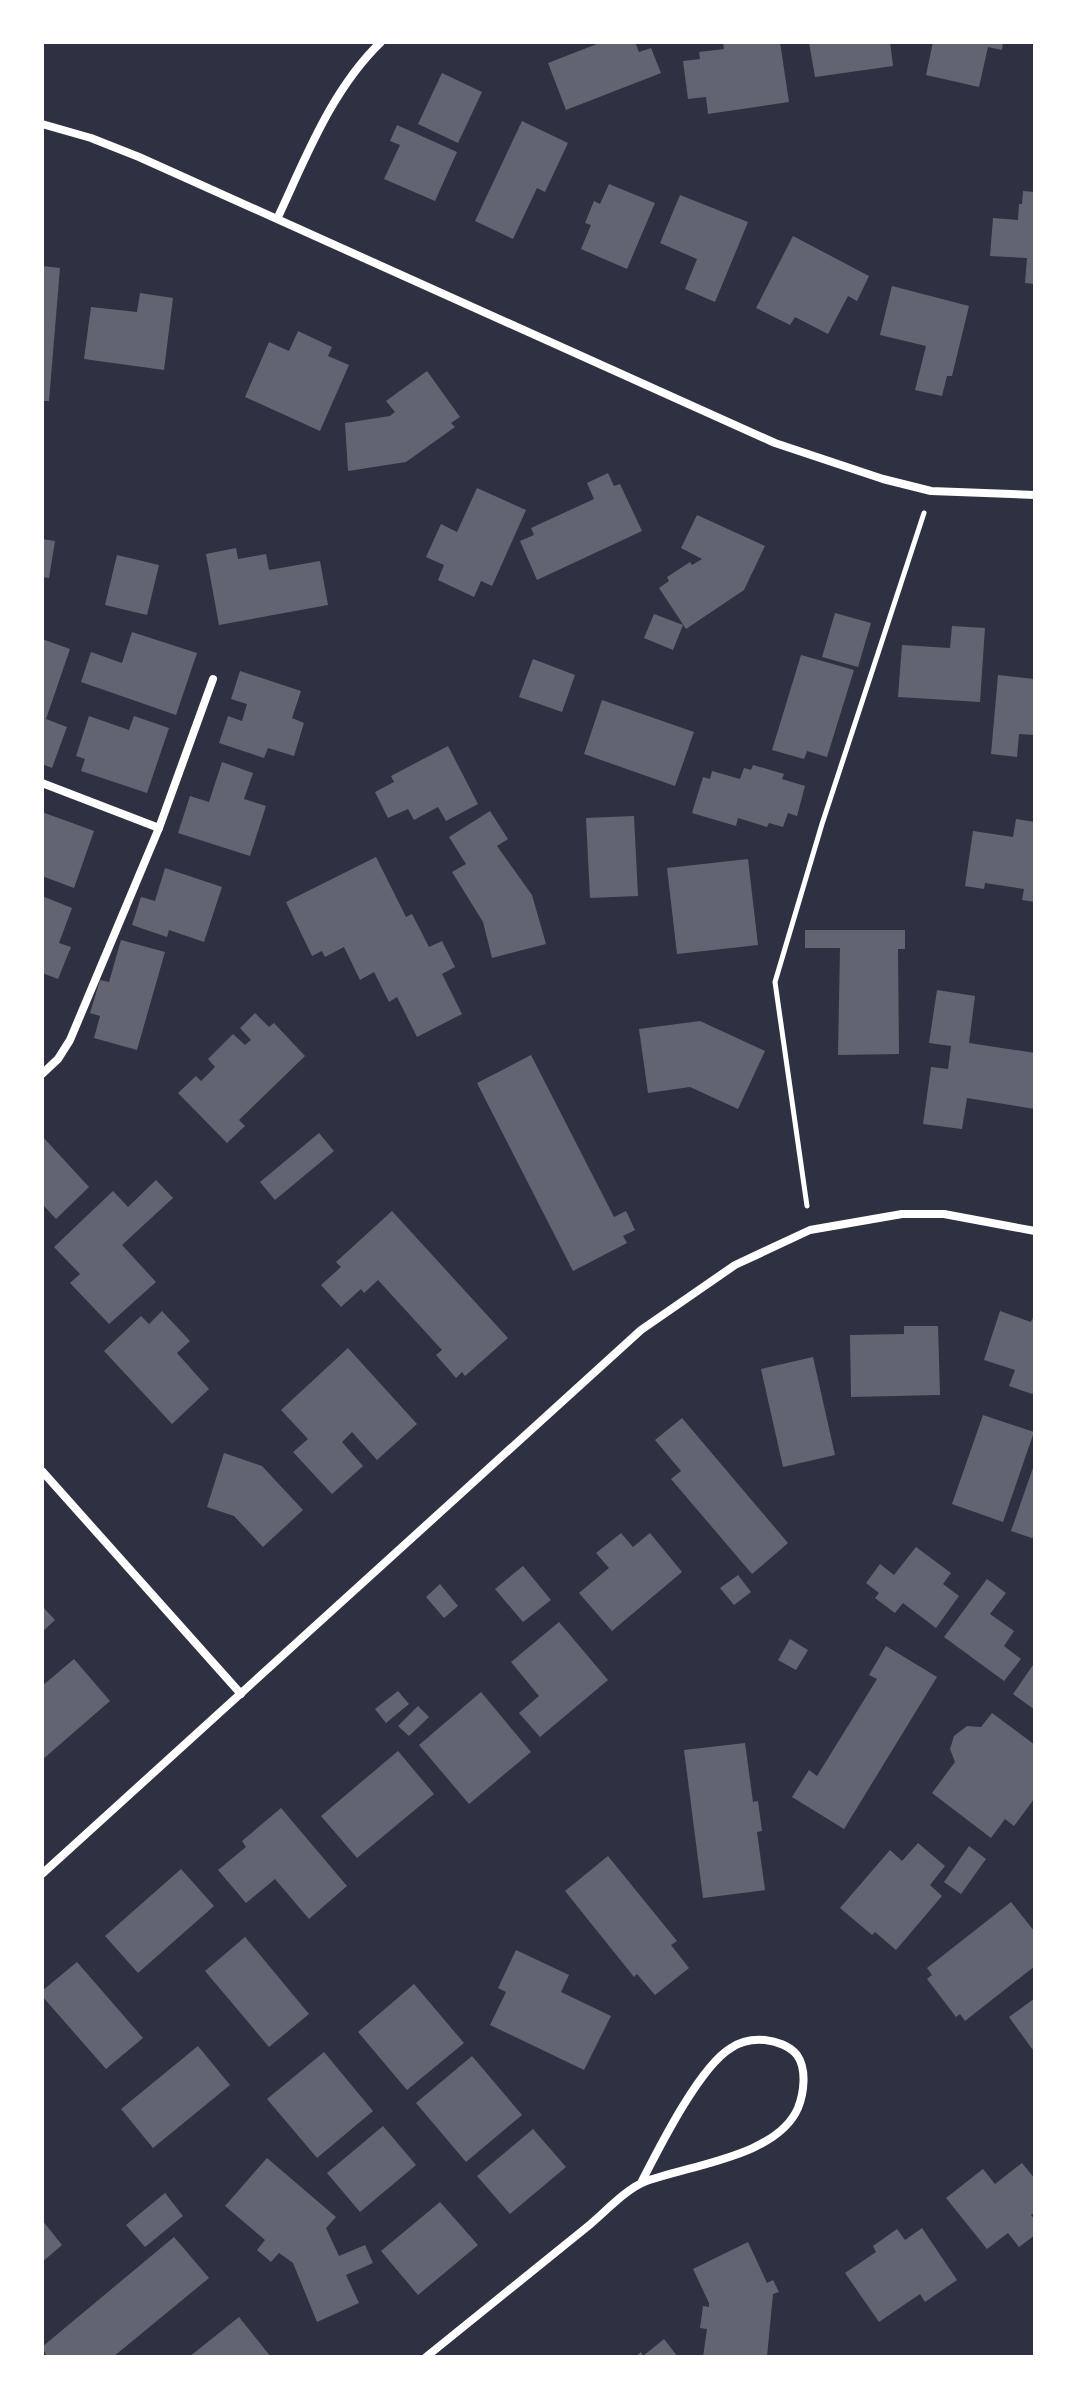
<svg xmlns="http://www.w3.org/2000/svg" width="1077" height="2399" viewBox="0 0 1077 2399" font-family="'Noto Sans',sans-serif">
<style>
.building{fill:#626471}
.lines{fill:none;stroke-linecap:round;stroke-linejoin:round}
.path{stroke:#fff;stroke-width:5}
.minor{stroke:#fff;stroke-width:8}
</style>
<rect width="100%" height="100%" fill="#2d3142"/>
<!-- building -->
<g class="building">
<path d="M 602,42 L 635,42 L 639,52 L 651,48 L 661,73 L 566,110 L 548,63 Z"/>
<path d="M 723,42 L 780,42 L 789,102 L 708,114 L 706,97 L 688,99 L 683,61 L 700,59 L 699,52 L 724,49 Z"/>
<path d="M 809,42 L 890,42 L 893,66 L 815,77 Z"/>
<path d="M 933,42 L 1003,42 L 1002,50 L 988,47 L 979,87 L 926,75 Z"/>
<path d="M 442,73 L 482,92 L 458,143 L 418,124 Z"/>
<path d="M 522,121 L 568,143 L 545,192 L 537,188 L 513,239 L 475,221 Z"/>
<path d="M 397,125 L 457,152 L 435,201 L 384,179 L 400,145 L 390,141 Z"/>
<path d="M 609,184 L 655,203 L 627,269 L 581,249 L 591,225 L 585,223 L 594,201 L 600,204 Z"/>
<path d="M 1023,191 L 1035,192 L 1035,284 L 1025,283 L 1027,258 L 990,256 L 993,218 L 1018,220 L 1019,204 L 1022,204 Z"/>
<path d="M 680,195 L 748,222 L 715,302 L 685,289 L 697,259 L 660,243 Z"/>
<path d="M 793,236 L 869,276 L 857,301 L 848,296 L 828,334 L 795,317 L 790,325 L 756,308 Z"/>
<path d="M 42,266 L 60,268 L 49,401 L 42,401 Z"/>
<path d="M 892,286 L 969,306 L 952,376 L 947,376 L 942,396 L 915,390 L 926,346 L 880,335 Z"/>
<path d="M 140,293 L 173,298 L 164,370 L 84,359 L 91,307 L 137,312 Z"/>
<path d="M 298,331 L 332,347 L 328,356 L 349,365 L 320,431 L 245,397 L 269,342 L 289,351 Z"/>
<path d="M 427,371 L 460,417 L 451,423 L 455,427 L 406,462 L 348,471 L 345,423 L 390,416 L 395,412 L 386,401 Z"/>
<path d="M 608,473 L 614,486 L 620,484 L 642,531 L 537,580 L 520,541 L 534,535 L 531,528 L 594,499 L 587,483 Z"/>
<path d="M 477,488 L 526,510 L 492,586 L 481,581 L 474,597 L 438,580 L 444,565 L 426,557 L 441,524 L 457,532 Z"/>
<path d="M 697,515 L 765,546 L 744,590 L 686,629 L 659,588 L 669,581 L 667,577 L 690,562 L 692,565 L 702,559 L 681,548 Z"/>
<path d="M 42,539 L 55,541 L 49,578 L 42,577 Z"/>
<path d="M 236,548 L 238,559 L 266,554 L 269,570 L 320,561 L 328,605 L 219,625 L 206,554 Z"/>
<path d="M 117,555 L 159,565 L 147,615 L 105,605 Z"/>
<path d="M 835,613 L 871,623 L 858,667 L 822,657 Z"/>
<path d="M 654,614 L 683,625 L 673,650 L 644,638 Z"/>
<path d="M 952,626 L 985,628 L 980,702 L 898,697 L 902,645 L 950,648 Z"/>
<path d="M 132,632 L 197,653 L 176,715 L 81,682 L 91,652 L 122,663 Z"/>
<path d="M 42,639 L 70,649 L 46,719 L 67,727 L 52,768 L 42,764 Z"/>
<path d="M 801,655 L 854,670 L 827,757 L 807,751 L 804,759 L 772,750 Z"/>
<path d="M 533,659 L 575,675 L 562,712 L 519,697 Z"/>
<path d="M 240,671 L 301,691 L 292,718 L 304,723 L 294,756 L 268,748 L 264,758 L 219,743 L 228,716 L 242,721 L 247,704 L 231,699 Z"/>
<path d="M 998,675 L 1035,679 L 1035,735 L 1019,734 L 1017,757 L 991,754 Z"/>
<path d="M 602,700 L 694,732 L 675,786 L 584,754 Z"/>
<path d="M 89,716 L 129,730 L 134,716 L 169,728 L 147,793 L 81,771 L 85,759 L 76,756 Z"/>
<path d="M 448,746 L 478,804 L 446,821 L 438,807 L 414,820 L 408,809 L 388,818 L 375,792 L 394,782 L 391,776 Z"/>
<path d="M 222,762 L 253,773 L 244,799 L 266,806 L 250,856 L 178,833 L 190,796 L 209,802 Z"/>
<path d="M 753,765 L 784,774 L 782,779 L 805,786 L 797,816 L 788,813 L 783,827 L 769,823 L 767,827 L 738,818 L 736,826 L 692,813 L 703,777 L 710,779 L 712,771 L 740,779 L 744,768 L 751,770 Z"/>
<path d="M 490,811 L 508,839 L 497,846 L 532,895 L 546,944 L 492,958 L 483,922 L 452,872 L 466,864 L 449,837 Z"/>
<path d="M 42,812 L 94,831 L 74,888 L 42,876 Z"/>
<path d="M 634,816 L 638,896 L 590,898 L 586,818 Z"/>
<path d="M 1016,819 L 1035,822 L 1035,902 L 1022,900 L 1024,889 L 985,883 L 984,889 L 965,886 L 973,831 L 1013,837 Z"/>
<path d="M 376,857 L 406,917 L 412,914 L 429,947 L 442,941 L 455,967 L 442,974 L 462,1014 L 417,1037 L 397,997 L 389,1002 L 374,972 L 360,980 L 344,947 L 325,957 L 322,951 L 312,956 L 286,902 Z"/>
<path d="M 748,859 L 758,945 L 677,954 L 667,868 Z"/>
<path d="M 165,868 L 222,887 L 204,942 L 169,930 L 167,937 L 132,925 L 141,897 L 155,901 Z"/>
<path d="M 42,896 L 72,908 L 59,943 L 71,947 L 58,979 L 42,973 Z"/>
<path d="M 805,930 L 905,930 L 905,949 L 898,949 L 899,1054 L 838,1055 L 840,948 L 805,948 Z"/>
<path d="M 121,940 L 165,952 L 137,1050 L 94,1038 L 100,1016 L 90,1013 L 100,980 L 109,982 Z"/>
<path d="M 937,990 L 975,996 L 969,1043 L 1035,1053 L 1035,1109 L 967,1098 L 962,1129 L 923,1124 L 931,1067 L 948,1069 L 951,1046 L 929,1043 Z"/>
<path d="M 255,1013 L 269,1027 L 274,1023 L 305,1056 L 239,1120 L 245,1126 L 227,1143 L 178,1093 L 196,1076 L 201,1081 L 215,1067 L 208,1059 L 233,1034 L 245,1045 L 251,1040 L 240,1028 Z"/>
<path d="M 700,1021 L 765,1051 L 738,1109 L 690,1087 L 648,1093 L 639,1029 Z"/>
<path d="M 531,1055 L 614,1217 L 626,1211 L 635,1230 L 623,1236 L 627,1243 L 573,1271 L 477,1083 Z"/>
<path d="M 319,1133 L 334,1151 L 275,1200 L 260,1182 Z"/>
<path d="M 42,1136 L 89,1187 L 56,1219 L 44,1206 L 42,1208 Z"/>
<path d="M 156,1180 L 173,1198 L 122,1245 L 156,1282 L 109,1324 L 70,1283 L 80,1274 L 54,1247 L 113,1191 L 128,1207 Z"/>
<path d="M 392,1211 L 508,1338 L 465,1376 L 462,1372 L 456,1378 L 436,1355 L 442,1350 L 378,1280 L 364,1293 L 361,1289 L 341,1307 L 321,1285 L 341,1267 L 336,1262 Z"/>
<path d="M 162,1311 L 190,1341 L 177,1353 L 209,1389 L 172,1424 L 104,1351 L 141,1316 L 149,1324 Z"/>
<path d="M 1000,1311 L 1031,1322 L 1035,1312 L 1035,1395 L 1009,1386 L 1015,1370 L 984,1360 Z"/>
<path d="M 904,1326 L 938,1326 L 940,1395 L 851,1397 L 850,1335 L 904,1334 Z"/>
<path d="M 348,1348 L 417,1424 L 377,1460 L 352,1432 L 342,1442 L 363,1466 L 332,1494 L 293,1452 L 308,1439 L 281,1410 Z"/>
<path d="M 813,1357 L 835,1455 L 783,1467 L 761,1369 Z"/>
<path d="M 983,1415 L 1034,1432 L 1003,1522 L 952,1504 Z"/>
<path d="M 682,1418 L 788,1543 L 752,1574 L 671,1479 L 681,1471 L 655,1440 Z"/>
<path d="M 224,1453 L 262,1466 L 303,1510 L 263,1547 L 234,1516 L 207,1507 Z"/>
<path d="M 1035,1462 L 1035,1539 L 1011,1531 Z"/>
<path d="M 621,1533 L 633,1547 L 650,1533 L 682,1572 L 612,1631 L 579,1593 L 609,1568 L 596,1553 Z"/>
<path d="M 916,1547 L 951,1573 L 943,1584 L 959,1596 L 936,1628 L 903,1603 L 895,1613 L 875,1598 L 879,1593 L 866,1583 L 880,1564 L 894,1575 Z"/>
<path d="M 523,1566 L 551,1600 L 523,1622 L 495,1589 Z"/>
<path d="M 738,1575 L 751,1592 L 734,1605 L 720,1588 Z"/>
<path d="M 987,1579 L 1006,1593 L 990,1614 L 1014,1631 L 1004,1646 L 1021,1659 L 1004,1681 L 944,1637 Z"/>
<path d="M 440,1584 L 458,1606 L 444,1618 L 426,1597 Z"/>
<path d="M 42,1606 L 55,1620 L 42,1632 Z"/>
<path d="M 559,1622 L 608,1680 L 540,1737 L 519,1713 L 539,1696 L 511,1662 Z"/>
<path d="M 790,1639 L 808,1650 L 796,1670 L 778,1660 Z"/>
<path d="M 886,1646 L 937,1677 L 844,1829 L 792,1797 L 809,1770 L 817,1776 L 877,1679 L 869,1675 Z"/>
<path d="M 74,1659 L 110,1701 L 42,1760 L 42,1686 Z"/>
<path d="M 1035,1662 L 1035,1710 L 1013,1694 Z"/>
<path d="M 398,1691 L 409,1704 L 386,1723 L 375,1709 Z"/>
<path d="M 481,1692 L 531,1752 L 469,1804 L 419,1745 Z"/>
<path d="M 418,1706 L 429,1717 L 409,1736 L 398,1726 Z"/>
<path d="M 992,1713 L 1035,1745 L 1035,1798 L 1014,1826 L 1005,1819 L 991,1838 L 932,1793 L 955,1762 L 950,1749 L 954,1736 L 967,1726 L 981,1727 Z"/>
<path d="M 745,1743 L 753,1802 L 758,1801 L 762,1831 L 757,1832 L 765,1890 L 703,1898 L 684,1750 Z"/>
<path d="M 398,1751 L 434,1794 L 357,1858 L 321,1816 Z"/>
<path d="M 281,1808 L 347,1886 L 309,1919 L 275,1879 L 246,1903 L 218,1870 L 246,1847 L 242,1841 Z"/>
<path d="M 918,1843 L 945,1866 L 930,1885 L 942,1896 L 896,1950 L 875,1932 L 872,1935 L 840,1908 L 890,1850 L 902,1861 Z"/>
<path d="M 969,1846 L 986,1859 L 961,1894 L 944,1882 Z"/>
<path d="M 608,1856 L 677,1941 L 671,1945 L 689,1968 L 655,1995 L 637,1974 L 634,1977 L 565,1891 Z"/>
<path d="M 181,1869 L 214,1906 L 138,1973 L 105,1936 Z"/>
<path d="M 1011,1902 L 1035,1932 L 1035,1966 L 965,2021 L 960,2014 L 956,2017 L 927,1979 L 932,1975 L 927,1968 Z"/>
<path d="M 245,1937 L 309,2014 L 269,2047 L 205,1971 Z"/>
<path d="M 516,1950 L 569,1975 L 561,1992 L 611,2016 L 584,2070 L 490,2025 L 506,1992 L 498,1988 Z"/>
<path d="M 77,1962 L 143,2038 L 106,2069 L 42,1996 L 42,1991 Z"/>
<path d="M 414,1984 L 464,2043 L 407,2090 L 358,2032 Z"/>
<path d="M 1035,1998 L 1035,2053 L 1009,2017 Z"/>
<path d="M 198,2046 L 230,2085 L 153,2148 L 121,2109 Z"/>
<path d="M 324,2052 L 373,2111 L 317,2158 L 267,2099 Z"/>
<path d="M 472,2056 L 522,2115 L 466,2162 L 416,2103 Z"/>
<path d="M 383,2126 L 416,2165 L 360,2212 L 327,2173 Z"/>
<path d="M 533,2129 L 566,2167 L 510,2214 L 477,2176 Z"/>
<path d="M 267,2158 L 336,2217 L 326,2228 L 339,2256 L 365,2245 L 373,2263 L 346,2275 L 359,2303 L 317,2322 L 293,2263 L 279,2253 L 271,2262 L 257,2250 L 265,2240 L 225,2206 Z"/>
<path d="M 1022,2163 L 1035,2179 L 1035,2212 L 1031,2215 L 1035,2220 L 1035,2235 L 1019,2247 L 1008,2233 L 987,2249 L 946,2198 L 983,2169 L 995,2184 Z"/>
<path d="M 165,2193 L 183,2216 L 145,2247 L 126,2225 Z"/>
<path d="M 440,2202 L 478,2245 L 418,2295 L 381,2251 Z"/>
<path d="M 42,2220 L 62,2245 L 42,2262 Z"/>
<path d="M 922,2228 L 957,2280 L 925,2302 L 920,2294 L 879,2322 L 845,2273 L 876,2252 L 873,2246 L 897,2229 L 905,2240 Z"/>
<path d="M 174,2237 L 209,2278 L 113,2357 L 47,2357 L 42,2347 Z"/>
<path d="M 748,2242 L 767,2283 L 773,2280 L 779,2292 L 773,2294 L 767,2357 L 703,2357 L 707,2329 L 700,2328 L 703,2306 L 709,2307 L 709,2303 L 693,2269 Z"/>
<path d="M 239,2317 L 271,2357 L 189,2357 Z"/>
<path d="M 664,2339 L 678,2357 L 635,2357 L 641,2352 L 643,2356 Z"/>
</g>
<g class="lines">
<!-- path -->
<path class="path" d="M 807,1206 L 775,982 L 822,824 L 924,513"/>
<!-- minor -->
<g class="minor">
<path d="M 42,124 L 91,138 L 139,157 L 775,443 L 883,479 L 931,491 L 1035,495"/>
<path d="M 278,217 C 306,157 332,89 381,42"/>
<path d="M 42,783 L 159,828"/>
<path d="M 42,1074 L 58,1059 L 70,1040 L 159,828 L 213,679"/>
<path d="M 42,1471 L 241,1694"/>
<path d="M 42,1874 L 641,1330 L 735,1265 L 810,1230 L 902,1214 L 944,1214 L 1035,1231"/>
<path d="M 426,2357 C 480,2314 533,2270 587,2227 C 602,2215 626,2189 644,2182 C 688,2165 777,2157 798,2108 C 804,2093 807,2069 797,2055 C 790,2046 776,2041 765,2040 C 753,2039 741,2041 731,2048 C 699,2067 658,2150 641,2183"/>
</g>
</g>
<!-- border -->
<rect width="1077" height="2399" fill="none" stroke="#ffffff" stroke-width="88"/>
</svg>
